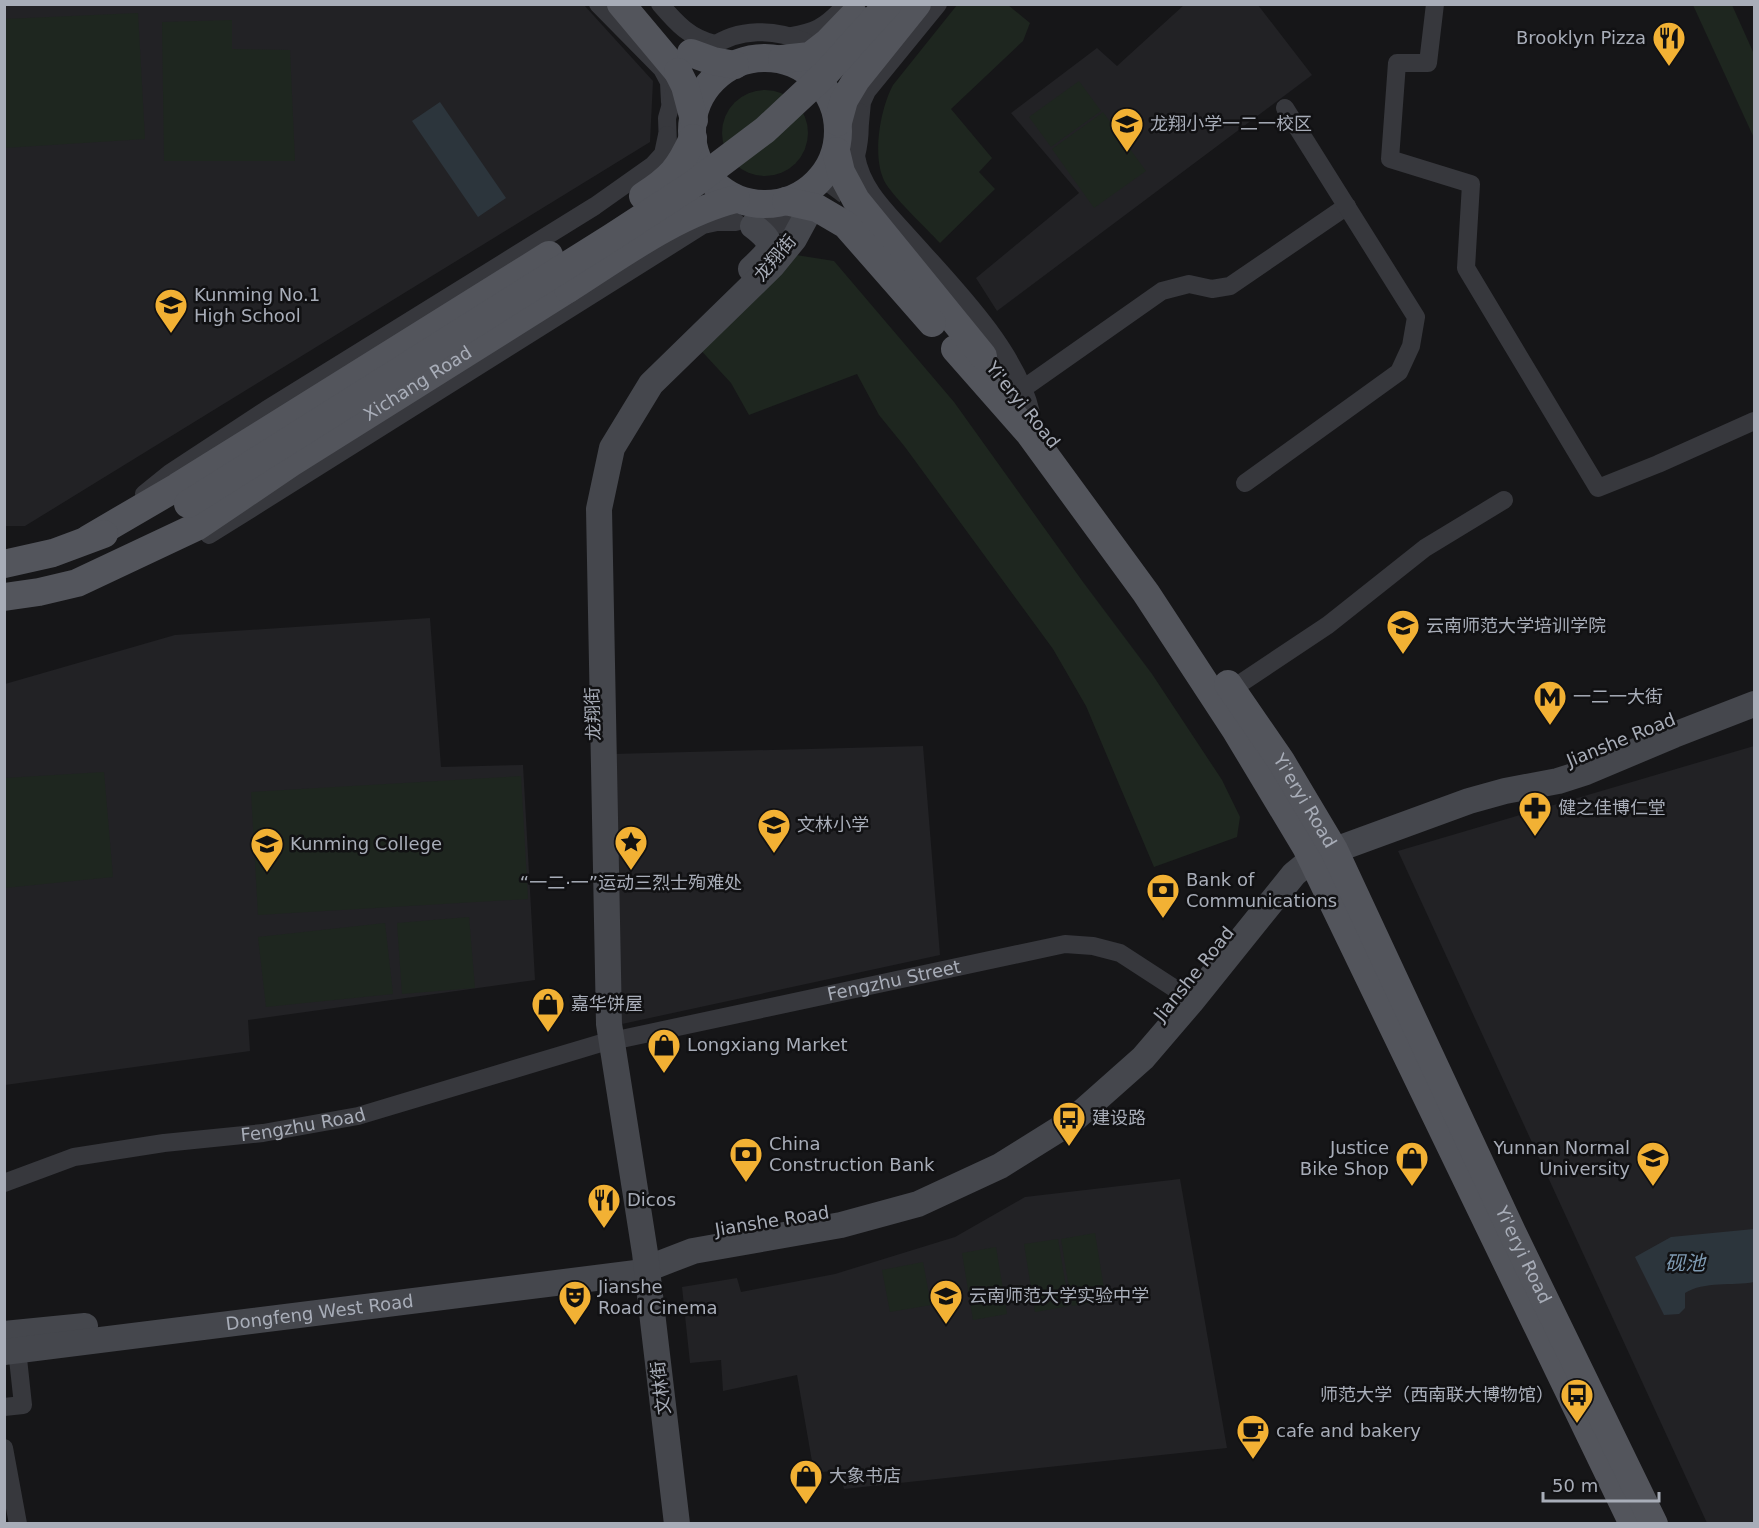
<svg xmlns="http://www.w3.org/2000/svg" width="1759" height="1528" viewBox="0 0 1759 1528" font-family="'DejaVu Sans','Noto Sans SC',sans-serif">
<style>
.built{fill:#222225}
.green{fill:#1e261f}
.water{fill:#2c353c}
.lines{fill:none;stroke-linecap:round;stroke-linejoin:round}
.street-tunnel{stroke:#333438;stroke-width:18;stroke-dasharray:18 9;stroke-linecap:butt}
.street{stroke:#37383d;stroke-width:18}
.secondary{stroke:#45474d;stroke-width:26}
.primary{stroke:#53555c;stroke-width:28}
.primary-bridge{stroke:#53555c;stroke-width:28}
.labels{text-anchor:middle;stroke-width:5;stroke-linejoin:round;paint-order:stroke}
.poi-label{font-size:18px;fill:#a8adb8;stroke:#111113;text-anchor:start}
.street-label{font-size:18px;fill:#a8adb8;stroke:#111113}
.water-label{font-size:20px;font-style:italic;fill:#7f9bb3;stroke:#111113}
</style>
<rect width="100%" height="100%" fill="#161618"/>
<!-- built -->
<g class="built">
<path d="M 4,5 L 584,5 L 653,81 L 650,142 L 25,526 L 5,526 Z"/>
<path d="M 1184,5 L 1258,5 L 1312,75 L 997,311 L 976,278 L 1079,193 L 1011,113 L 1097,48 L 1117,66 Z"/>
<path d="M 430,618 L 441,767 L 523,765 L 535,980 L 248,1020 L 250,1051 L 5,1085 L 5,684 L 175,635 Z"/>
<path d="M 923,746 L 940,955 L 622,1024 L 613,754 Z"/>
<path d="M 1754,746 L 1754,1523 L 1707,1523 L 1398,851 Z"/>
<path d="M 1180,1179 L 1227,1448 L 844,1489 L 839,1470 L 814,1473 L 797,1375 L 723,1391 L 721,1360 L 690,1363 L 682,1287 L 737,1278 L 741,1292 L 835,1274 L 955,1237 L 1025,1197 Z"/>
</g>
<!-- green -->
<g class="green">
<path d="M 957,5 L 1008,5 L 1030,23 L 1023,41 L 951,109 L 992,158 L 979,172 L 995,189 L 940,243 C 925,227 898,202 886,184 C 871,160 880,109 893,85 Z"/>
<path d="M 1693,5 L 1732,5 L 1754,54 L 1754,138 Z"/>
<path d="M 138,13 L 145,139 L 5,148 L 5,19 Z"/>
<path d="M 232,20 L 232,49 L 290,50 L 295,161 L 164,161 L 162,22 Z"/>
<path d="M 1079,81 L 1101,111 L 1051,147 L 1029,117 Z"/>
<circle cx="765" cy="133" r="43"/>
<path d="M 1103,112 L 1146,171 L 1094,208 L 1052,149 Z"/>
<path d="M 796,255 L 834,261 L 954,402 L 1083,582 L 1152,674 L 1222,780 L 1240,817 L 1237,837 L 1154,867 L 1086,706 L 1053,649 L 905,447 L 879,415 L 857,374 L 749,415 L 731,383 L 696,345 Z"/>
<path d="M 104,772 L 113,877 L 5,888 L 5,778 Z"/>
<path d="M 521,776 L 528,899 L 258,915 L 251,792 Z"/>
<path d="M 469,917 L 475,988 L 402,994 L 397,923 Z"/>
<path d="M 385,923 L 393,994 L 266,1007 L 258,937 Z"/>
<path d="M 1095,1233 L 1106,1301 L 1072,1306 L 1061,1239 Z"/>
<path d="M 1058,1239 L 1069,1306 L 1035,1312 L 1024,1244 Z"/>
<path d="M 996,1247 L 1007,1314 L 973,1320 L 962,1253 Z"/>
<path d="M 923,1262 L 931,1305 L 890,1312 L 882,1270 Z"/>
</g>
<!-- water -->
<g class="water">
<path d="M 440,102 L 506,198 L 478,217 L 412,121 Z"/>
<path d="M 1754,1229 L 1754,1282 C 1733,1286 1704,1281 1685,1293 L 1685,1308 L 1679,1314 L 1664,1315 L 1635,1257 L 1671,1237 Z"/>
</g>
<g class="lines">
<!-- street-tunnel -->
<path class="street-tunnel" d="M 811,213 L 830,200 L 850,173"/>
<!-- street -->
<g class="street">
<path d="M 598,4 L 662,69 L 669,82 L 670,102"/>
<path d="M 660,4 C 677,24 690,38 715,44"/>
<path d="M 1435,4 L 1428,63 L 1397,63 L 1390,159 L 1471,184 L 1466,268 L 1598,488 L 1658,464 L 1754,421"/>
<path d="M 791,36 C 814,32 824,28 841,10"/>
<path d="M 710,48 C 739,27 775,29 806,42"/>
<path d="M 860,123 L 862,102 L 867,91 L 938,4"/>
<path d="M 668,145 L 667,118 L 675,90"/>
<path d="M 856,156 C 862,190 886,211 908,236 C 951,284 1017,350 1031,413"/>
<path d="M 852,168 C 859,150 861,131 859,112"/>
<path d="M 748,225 C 770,229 790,223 810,214"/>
<path d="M 1024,388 L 1162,291 L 1189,284 L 1212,289 L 1230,286 L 1347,206"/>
<path d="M 1245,483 L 1399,372 L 1411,346 L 1416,317 L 1285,108"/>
<path d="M 144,494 L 170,473 L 266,410 L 595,206 L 653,165 L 663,154 L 667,135"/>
<path d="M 209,535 L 703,225 L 717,222 L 736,222"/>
<path d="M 1232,689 L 1328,625 L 1425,548 L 1504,500"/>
<path id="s1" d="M 4,1183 L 74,1157 L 164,1143 L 263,1133 L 358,1116 L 598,1044 L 1065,944 L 1093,946 L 1120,953 L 1180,992"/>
<path d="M 4,1407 L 23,1405 L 16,1340"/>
<path d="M 4,1448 L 18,1524"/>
</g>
<!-- secondary -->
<g class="secondary">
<path d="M 751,269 C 771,250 778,245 753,226"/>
<path d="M 4,1334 L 85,1326"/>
<path id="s2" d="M 4,1352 L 636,1273 L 693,1251 L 841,1225 L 918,1204 L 1000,1166 L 1072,1121 L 1143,1058 L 1191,1002 L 1294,874 L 1305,865 L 1324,854 L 1469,801 L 1505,791 L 1558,781 L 1586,772 L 1674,735 L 1754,704"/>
<path d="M 677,1524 L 645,1253 L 609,1024 L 599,509 L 612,448 L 651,384 L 772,266 L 794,239 L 807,215"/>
</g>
<!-- primary -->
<g class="primary">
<path d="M 621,4 L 678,72"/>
<circle cx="765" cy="131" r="73"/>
<path d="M 955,349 L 1029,433 L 1146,593 L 1235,729 L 1306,847 L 1633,1524"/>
<path d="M 88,539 L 177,487 L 549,255"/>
<path d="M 4,564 L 53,553 L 104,534"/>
<path id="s3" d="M 4,597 L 39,592 L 77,583 L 198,526 L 291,463 L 568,289"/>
<path id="s4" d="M 1228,684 L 1281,761 L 1334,850 L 1512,1232 L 1654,1524"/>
</g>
<!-- primary-bridge -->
<g class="primary-bridge">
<path d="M 691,53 L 713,61 L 735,65"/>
<path d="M 782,59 L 810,56 L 828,42 L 854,15"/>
<path d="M 678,72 L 685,86 L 694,120"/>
<path d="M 838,122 L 844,100 L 856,80 L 917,4"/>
<path d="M 836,151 L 841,172 L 856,200 L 983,356"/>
<path d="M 643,196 C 671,178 679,169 693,138"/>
<path d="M 786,201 L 817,208 L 846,225 L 932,323"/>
<path d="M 568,289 C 620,256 676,214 736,199"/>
<path d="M 188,504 L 612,237 L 692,185 L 765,130 L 826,73 L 888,4"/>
</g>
</g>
<!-- icons -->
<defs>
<symbol id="restaurant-pin" viewBox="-11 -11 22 30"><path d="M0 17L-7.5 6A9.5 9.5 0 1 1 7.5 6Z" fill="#f2b134" stroke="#111113"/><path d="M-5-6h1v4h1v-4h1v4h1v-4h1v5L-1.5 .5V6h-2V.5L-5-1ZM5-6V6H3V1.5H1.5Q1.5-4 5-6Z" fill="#111"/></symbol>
<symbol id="school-pin" viewBox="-11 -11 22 30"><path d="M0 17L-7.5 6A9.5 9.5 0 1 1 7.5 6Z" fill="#f2b134" stroke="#111113"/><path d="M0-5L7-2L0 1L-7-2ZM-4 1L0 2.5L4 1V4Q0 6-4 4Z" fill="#111"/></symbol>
<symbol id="university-pin" viewBox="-11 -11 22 30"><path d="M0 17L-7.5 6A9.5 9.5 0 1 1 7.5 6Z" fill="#f2b134" stroke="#111113"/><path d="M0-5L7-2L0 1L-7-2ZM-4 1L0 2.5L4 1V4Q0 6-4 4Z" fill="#111"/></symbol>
<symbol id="metro-pin" viewBox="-11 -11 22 30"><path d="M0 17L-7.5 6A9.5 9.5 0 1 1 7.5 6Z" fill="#f2b134" stroke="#111113"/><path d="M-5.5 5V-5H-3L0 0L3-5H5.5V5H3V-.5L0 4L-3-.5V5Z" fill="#111"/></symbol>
<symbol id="pharmacy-pin" viewBox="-11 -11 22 30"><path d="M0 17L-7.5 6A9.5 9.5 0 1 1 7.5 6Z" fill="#f2b134" stroke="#111113"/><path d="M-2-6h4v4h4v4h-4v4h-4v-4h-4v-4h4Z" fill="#111"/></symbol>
<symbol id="sight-pin" viewBox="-11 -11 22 30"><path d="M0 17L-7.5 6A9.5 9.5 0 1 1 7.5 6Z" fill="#f2b134" stroke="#111113"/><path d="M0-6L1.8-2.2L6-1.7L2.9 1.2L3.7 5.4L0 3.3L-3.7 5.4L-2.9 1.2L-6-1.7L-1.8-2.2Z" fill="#111"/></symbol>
<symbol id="bank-pin" viewBox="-11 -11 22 30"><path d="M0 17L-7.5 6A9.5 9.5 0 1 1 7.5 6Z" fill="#f2b134" stroke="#111113"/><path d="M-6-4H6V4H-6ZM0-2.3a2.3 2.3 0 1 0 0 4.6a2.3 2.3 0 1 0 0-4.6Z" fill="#111"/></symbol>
<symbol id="shop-pin" viewBox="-11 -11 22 30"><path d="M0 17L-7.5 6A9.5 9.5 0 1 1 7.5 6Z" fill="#f2b134" stroke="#111113"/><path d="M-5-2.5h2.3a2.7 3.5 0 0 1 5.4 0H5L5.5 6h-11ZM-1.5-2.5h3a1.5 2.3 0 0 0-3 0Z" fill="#111"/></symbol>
<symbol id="bus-pin" viewBox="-11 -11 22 30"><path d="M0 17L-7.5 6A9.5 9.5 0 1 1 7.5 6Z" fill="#f2b134" stroke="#111113"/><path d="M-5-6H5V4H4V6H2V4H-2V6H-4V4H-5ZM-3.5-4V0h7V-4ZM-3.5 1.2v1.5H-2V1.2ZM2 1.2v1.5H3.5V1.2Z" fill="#111"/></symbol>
<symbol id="theatre-pin" viewBox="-11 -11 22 30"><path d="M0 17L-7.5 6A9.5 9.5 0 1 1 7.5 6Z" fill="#f2b134" stroke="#111113"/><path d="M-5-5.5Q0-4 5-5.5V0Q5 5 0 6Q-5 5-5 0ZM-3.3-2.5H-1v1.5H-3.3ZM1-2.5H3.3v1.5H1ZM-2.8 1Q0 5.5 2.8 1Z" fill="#111"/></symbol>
<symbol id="cafe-pin" viewBox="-11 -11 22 30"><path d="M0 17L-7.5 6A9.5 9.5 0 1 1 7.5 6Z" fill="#f2b134" stroke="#111113"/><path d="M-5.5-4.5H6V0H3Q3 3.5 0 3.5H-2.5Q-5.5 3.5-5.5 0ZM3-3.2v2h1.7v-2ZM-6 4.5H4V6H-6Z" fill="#111"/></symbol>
</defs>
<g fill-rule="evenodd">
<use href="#restaurant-pin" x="1650" y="19" width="38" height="52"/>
<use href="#school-pin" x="1108" y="105" width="38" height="52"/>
<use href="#school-pin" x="152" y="286" width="38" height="52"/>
<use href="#university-pin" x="1384" y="607" width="38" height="52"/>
<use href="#metro-pin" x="1531" y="678" width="38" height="52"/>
<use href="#pharmacy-pin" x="1516" y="789" width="38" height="52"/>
<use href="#school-pin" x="755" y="806" width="38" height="52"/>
<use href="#sight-pin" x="612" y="823" width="38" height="52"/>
<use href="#university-pin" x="248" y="825" width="38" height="52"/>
<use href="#bank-pin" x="1144" y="871" width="38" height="52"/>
<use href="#shop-pin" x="529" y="985" width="38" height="52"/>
<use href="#shop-pin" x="645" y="1026" width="38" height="52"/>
<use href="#bus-pin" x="1050" y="1099" width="38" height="52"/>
<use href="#bank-pin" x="727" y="1135" width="38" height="52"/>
<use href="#shop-pin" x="1393" y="1139" width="38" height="52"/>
<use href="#university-pin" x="1634" y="1139" width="38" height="52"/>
<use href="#restaurant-pin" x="585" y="1181" width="38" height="52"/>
<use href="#school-pin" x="927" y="1277" width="38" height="52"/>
<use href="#theatre-pin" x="556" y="1278" width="38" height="52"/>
<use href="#bus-pin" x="1558" y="1376" width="38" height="52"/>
<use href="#cafe-pin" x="1234" y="1412" width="38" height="52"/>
<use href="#shop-pin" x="787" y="1457" width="38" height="52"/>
</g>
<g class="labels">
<!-- poi labels -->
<g class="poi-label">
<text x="1646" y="44" text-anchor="end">Brooklyn Pizza</text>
<text x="1150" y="130">龙翔小学一二一校区</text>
<text x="194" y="301">Kunming No.1<tspan x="194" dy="21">High School</tspan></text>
<text x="1426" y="632">云南师范大学培训学院</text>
<text x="1573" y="703">一二一大街</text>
<text x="1558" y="814">健之佳博仁堂</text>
<text x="797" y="831">文林小学</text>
<text x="290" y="850">Kunming College</text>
<text x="1186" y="886">Bank of<tspan x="1186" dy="21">Communications</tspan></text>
<text x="631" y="889" text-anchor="middle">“一二·一”运动三烈士殉难处</text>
<text x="571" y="1010">嘉华饼屋</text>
<text x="687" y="1051">Longxiang Market</text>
<text x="1092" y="1124">建设路</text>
<text x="769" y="1150">China<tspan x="769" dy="21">Construction Bank</tspan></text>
<text x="1389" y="1154" text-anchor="end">Justice<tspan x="1389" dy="21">Bike Shop</tspan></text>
<text x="1630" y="1154" text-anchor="end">Yunnan Normal<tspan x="1630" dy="21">University</tspan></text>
<text x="627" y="1206">Dicos</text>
<text x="598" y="1293">Jianshe<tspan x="598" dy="21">Road Cinema</tspan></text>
<text x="969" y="1302">云南师范大学实验中学</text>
<text x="1554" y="1401" text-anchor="end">师范大学（西南联大博物馆）</text>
<text x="1276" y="1437">cafe and bakery</text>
<text x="829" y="1482">大象书店</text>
</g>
<!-- street labels -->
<g class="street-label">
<text transform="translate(775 258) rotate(-50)" y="6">龙翔街</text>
<text dy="6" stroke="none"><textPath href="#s3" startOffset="470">Xichang Road</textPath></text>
<text transform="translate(1023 405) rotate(51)" y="6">Yi'eryi Road</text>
<text transform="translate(593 714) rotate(-92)" y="6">龙翔街</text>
<text transform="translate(1621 740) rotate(-22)" y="6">Jianshe Road</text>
<text dy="6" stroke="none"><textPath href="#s4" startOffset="140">Yi'eryi Road</textPath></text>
<text transform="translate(1194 974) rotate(-51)" y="6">Jianshe Road</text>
<text dy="6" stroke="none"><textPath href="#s1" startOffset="915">Fengzhu Street</textPath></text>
<text dy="6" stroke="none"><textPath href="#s1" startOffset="306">Fengzhu Road</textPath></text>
<text transform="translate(772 1221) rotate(-9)" y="6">Jianshe Road</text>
<text dy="6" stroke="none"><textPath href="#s4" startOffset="644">Yi'eryi Road</textPath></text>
<text dy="6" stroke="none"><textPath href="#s2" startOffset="318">Dongfeng West Road</textPath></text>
<text transform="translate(661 1388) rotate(-97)" y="6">文林街</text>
</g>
<!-- water labels -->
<g class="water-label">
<text x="1685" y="1270">砚池</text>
</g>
</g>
<!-- border -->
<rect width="1759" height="1528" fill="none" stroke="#a8adb8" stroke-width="12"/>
<!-- scale -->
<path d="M1543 1492v9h116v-9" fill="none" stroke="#a8adb8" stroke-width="3"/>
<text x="1552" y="1492" font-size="18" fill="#a8adb8" stroke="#111113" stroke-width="4.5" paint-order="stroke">50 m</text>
</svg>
